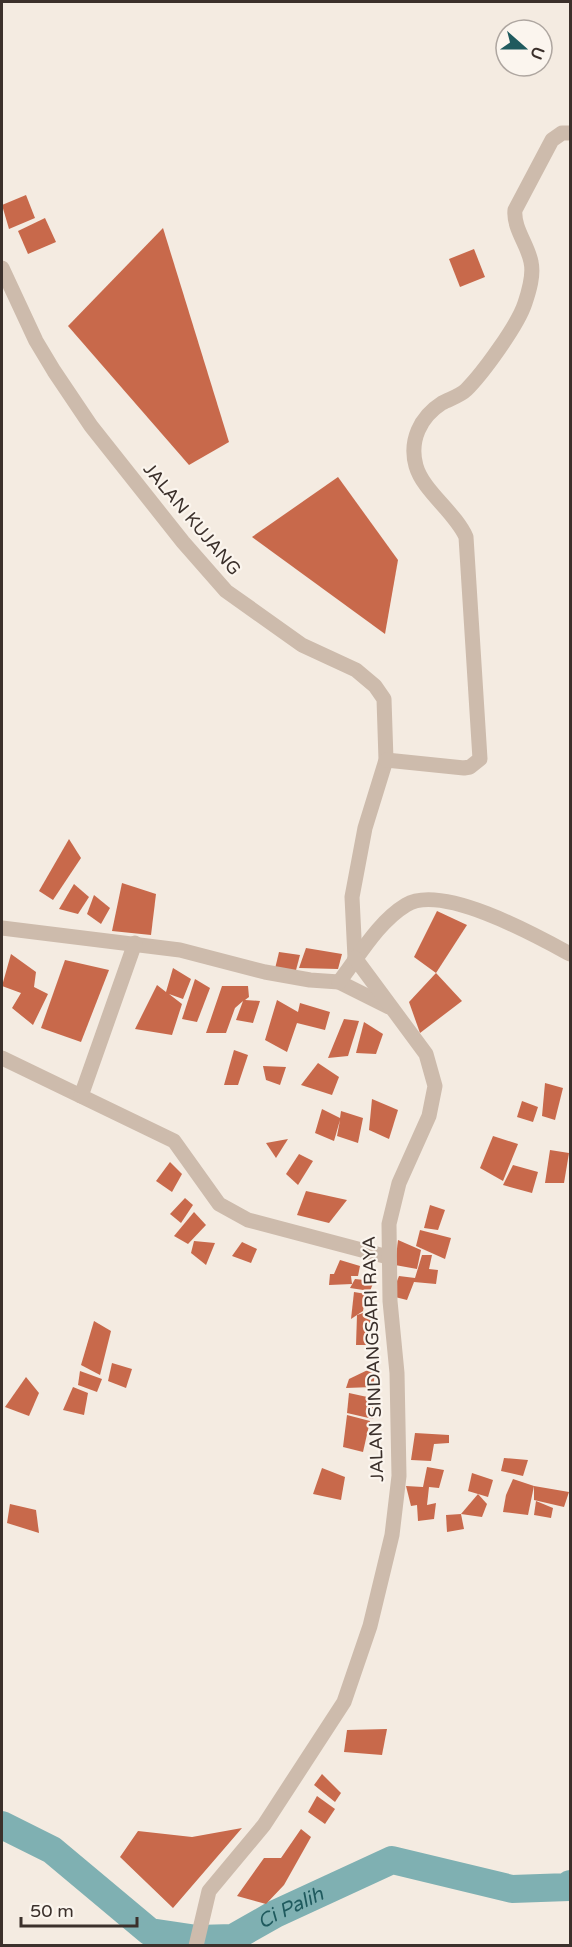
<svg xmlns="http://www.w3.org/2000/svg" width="572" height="1947" viewBox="0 0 572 1947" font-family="'Varela Round',sans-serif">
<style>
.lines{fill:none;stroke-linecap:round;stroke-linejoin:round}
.river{stroke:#7fb0b2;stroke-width:28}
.building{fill:#c8694b}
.minor{stroke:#cdbbac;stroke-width:15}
.labels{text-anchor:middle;stroke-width:4.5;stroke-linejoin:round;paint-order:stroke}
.street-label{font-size:18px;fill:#3b302b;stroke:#fbf5ee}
.water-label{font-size:20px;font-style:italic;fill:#1f5a5e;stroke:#fbf5ee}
</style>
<rect width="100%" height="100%" fill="#f4ebe1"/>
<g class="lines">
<!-- river -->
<path class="river" id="s1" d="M 2,1825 L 52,1850 L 150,1932 L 197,1939 L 233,1938 L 275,1914 L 392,1860 L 512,1889 L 569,1887 L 570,1884"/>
</g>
<!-- building -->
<g class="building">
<path d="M 26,195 L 35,218 L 9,229 L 2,205 Z"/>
<path d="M 45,218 L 56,242 L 28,254 L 18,231 Z"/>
<path d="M 163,228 L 229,442 L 189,465 L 68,326 Z"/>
<path d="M 474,249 L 485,277 L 460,287 L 449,259 Z"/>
<path d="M 338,477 L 398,560 L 385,634 L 252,537 Z"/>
<path d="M 69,839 L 81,858 L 53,900 L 39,891 Z"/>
<path d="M 122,883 L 156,894 L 151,935 L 112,931 Z"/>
<path d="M 74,884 L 89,897 L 78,914 L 59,909 Z"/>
<path d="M 94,895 L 110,908 L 101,924 L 87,914 Z"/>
<path d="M 437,911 L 467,925 L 436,973 L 414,957 Z"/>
<path d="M 306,948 L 342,954 L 338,969 L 299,968 Z"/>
<path d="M 279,952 L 300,955 L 295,974 L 274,973 Z"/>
<path d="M 11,954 L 36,972 L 34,987 L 48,994 L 33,1025 L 12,1008 L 21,993 L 2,986 Z"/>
<path d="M 65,960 L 109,970 L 81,1042 L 41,1028 Z"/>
<path d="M 173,968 L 191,979 L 183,999 L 169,994 L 182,1004 L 172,1035 L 135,1029 L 157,985 L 166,992 Z"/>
<path d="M 436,973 L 462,1001 L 420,1033 L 409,1002 Z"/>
<path d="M 195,979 L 210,988 L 197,1022 L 182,1019 Z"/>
<path d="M 222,986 L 248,986 L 249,997 L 245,1000 L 260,1001 L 253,1023 L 236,1020 L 243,1001 L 235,1008 L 226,1033 L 206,1033 Z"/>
<path d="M 277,1000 L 298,1012 L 300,1003 L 330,1012 L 325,1030 L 297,1023 L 287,1052 L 265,1040 Z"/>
<path d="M 344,1019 L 359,1021 L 348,1056 L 328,1058 Z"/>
<path d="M 364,1022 L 383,1034 L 376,1054 L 356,1053 Z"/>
<path d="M 234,1050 L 248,1055 L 238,1085 L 224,1085 Z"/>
<path d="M 318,1063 L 339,1077 L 332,1095 L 301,1085 Z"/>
<path d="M 263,1066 L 286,1067 L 280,1085 L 266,1080 Z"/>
<path d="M 545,1083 L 563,1088 L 555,1120 L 542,1116 Z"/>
<path d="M 372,1099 L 398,1110 L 389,1139 L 369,1130 Z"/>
<path d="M 522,1101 L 538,1107 L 533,1122 L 517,1117 Z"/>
<path d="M 322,1109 L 340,1118 L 341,1111 L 363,1118 L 358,1143 L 337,1136 L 340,1120 L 334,1141 L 315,1133 Z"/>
<path d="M 493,1136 L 518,1144 L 503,1181 L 480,1168 Z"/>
<path d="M 288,1139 L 276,1158 L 266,1143 Z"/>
<path d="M 550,1150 L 569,1153 L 564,1183 L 545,1183 Z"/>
<path d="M 299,1154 L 313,1161 L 298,1185 L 286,1174 Z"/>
<path d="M 170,1162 L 182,1174 L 172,1192 L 156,1181 Z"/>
<path d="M 513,1165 L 538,1172 L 532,1193 L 503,1185 Z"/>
<path d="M 306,1191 L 347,1200 L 329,1223 L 297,1215 Z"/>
<path d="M 185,1198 L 193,1205 L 181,1223 L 170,1214 Z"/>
<path d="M 430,1205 L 445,1210 L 438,1230 L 424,1228 Z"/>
<path d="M 194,1212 L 206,1225 L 188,1244 L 174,1236 Z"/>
<path d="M 420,1230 L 451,1238 L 445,1259 L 416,1246 Z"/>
<path d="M 398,1240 L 421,1250 L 417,1269 L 395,1265 Z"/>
<path d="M 194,1241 L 215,1243 L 206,1265 L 191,1253 Z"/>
<path d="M 242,1242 L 257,1249 L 251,1263 L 232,1256 Z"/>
<path d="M 422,1255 L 432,1255 L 429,1269 L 438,1270 L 436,1284 L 414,1282 L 407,1300 L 391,1296 L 399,1276 L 415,1278 Z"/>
<path d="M 340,1260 L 360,1266 L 358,1276 L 351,1276 L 352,1284 L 329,1285 L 330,1274 L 334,1274 Z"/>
<path d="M 355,1279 L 374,1281 L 370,1291 L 350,1288 Z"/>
<path d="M 354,1292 L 366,1294 L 363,1311 L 351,1319 Z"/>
<path d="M 372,1310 L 367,1345 L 356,1345 L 357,1315 Z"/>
<path d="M 94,1321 L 111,1331 L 100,1375 L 81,1365 Z"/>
<path d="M 112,1363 L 132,1369 L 126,1388 L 108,1381 Z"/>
<path d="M 376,1366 L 373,1387 L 346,1388 L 349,1379 Z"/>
<path d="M 80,1371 L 102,1379 L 97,1392 L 78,1385 Z"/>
<path d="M 26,1377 L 39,1393 L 29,1416 L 5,1407 Z"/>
<path d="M 73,1387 L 88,1393 L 84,1415 L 63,1410 Z"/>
<path d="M 349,1393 L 381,1400 L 373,1419 L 347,1413 Z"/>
<path d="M 347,1415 L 370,1421 L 363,1452 L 343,1447 Z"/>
<path d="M 415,1433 L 449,1435 L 449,1443 L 434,1444 L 431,1461 L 411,1460 Z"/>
<path d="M 504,1458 L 528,1460 L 523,1476 L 501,1471 Z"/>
<path d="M 427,1467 L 444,1470 L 439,1488 L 429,1487 L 427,1505 L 436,1503 L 434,1519 L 418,1521 L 417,1505 L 411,1506 L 406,1486 L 423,1487 Z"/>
<path d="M 322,1468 L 345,1477 L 341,1500 L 313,1494 Z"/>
<path d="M 472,1473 L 493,1480 L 488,1497 L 468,1491 Z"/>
<path d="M 513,1479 L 534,1486 L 528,1515 L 503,1512 L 506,1495 Z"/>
<path d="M 534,1486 L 569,1492 L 564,1507 L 534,1500 Z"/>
<path d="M 478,1494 L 487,1504 L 482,1517 L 461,1514 Z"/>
<path d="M 536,1501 L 553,1508 L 551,1518 L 534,1515 Z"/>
<path d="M 10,1504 L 36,1510 L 39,1533 L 7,1523 Z"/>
<path d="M 461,1514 L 464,1529 L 447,1532 L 446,1515 Z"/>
<path d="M 387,1729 L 382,1755 L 344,1752 L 347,1730 Z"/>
<path d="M 322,1774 L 341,1793 L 335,1802 L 314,1785 Z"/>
<path d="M 317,1796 L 335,1809 L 325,1824 L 308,1812 Z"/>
<path d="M 242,1828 L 173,1908 L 120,1857 L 138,1831 L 192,1837 Z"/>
<path d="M 301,1829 L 311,1837 L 284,1885 L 266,1904 L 237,1896 L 264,1858 L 281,1858 Z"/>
</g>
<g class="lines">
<!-- minor -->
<g class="minor">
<path d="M 2,268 L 36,341 L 54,371 L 91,426 L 183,542 L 226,591 L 302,645 L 356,670 L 375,686 L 384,699 L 386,760 L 365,828 L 352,897 L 355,958"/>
<path d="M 386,760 L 464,768 L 470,767 L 480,759 L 466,537 C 455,512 423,491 416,466 C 409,441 420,417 442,403 C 449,399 460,396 466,390 C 483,373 518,325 525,303 C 529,291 534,275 531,262 C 528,245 513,228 515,210 L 552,140 L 562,133 L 570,133"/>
<path d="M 2,928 L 180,950 L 265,972 L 310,980 L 339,982 L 389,1007"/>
<path d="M 339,982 C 359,956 378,922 406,905 C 442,883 537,936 570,954"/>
<path d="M 2,1058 L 174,1141 L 219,1204 L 248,1220 L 388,1257"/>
<path d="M 81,1096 L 135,943"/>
<path d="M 196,1946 L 209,1891 L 264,1825 L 344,1702 L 370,1626 L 392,1535 L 399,1476 L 397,1373 L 390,1301 L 389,1224 L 399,1183 L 429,1116 L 435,1086 L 426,1054 L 355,958"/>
</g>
</g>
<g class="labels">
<!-- street labels -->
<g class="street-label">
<text transform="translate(192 519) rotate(50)" y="6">JALAN KUJANG</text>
<text transform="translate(373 1359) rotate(-92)" y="6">JALAN SINDANGSARI RAYA</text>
</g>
<!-- water labels -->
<g class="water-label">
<text dy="7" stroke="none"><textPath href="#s1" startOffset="332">Ci Palih</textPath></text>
</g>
</g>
<!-- border -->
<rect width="572" height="1947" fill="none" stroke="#3b302b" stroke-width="6"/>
<!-- north arrow -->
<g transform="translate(524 48) rotate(111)"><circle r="28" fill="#fbf5ee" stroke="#aea6a0" stroke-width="1.5"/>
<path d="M0-4.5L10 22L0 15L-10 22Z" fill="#1f5a5e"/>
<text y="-9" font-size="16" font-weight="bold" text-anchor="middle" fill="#3b302b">U</text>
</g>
<!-- scale -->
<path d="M21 1917v9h116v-9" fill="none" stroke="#3b302b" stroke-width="3"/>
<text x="30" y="1917" font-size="18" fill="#3b302b" stroke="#fbf5ee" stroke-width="4.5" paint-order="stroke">50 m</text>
</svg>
